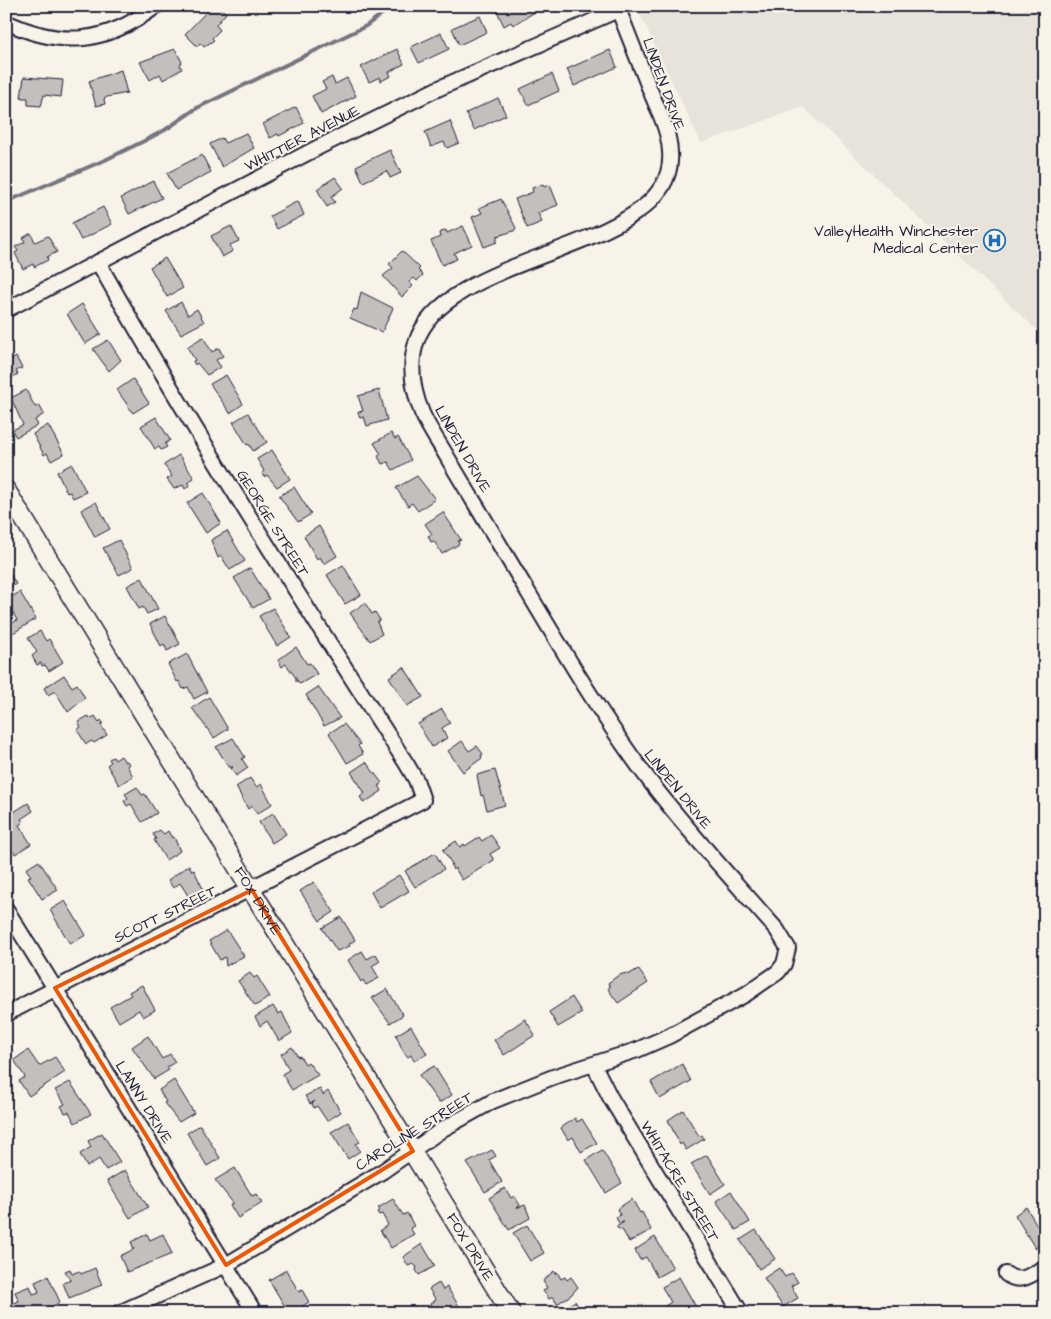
<svg xmlns="http://www.w3.org/2000/svg" width="1051" height="1319" viewBox="0 0 1051 1319" font-family="'Architects Daughter',sans-serif">
<style>
.built{fill:#e7e3db}
.lines{fill:none;stroke-linecap:round;stroke-linejoin:round}
.stream{stroke:#76747f;stroke-width:4}
.building{fill:#c2bfbd;stroke:#22223b}
.minor-casing{stroke:#22223b;stroke-width:18}
.major-casing{stroke:#22223b;stroke-width:21}
.minor{stroke:#f7f3e8;stroke-width:14}
.major{stroke:#f7f3e8;stroke-width:18}
.marked{fill:none;stroke:#e8590c;stroke-width:4;stroke-linejoin:round}
.labels{text-anchor:middle;stroke-width:4;stroke-linejoin:round;paint-order:stroke}
.street-label{font-size:15px;fill:#22223b;stroke:#f7f3e8}
.poi-label{font-size:15px;fill:#22223b;stroke:#f7f3e8;text-anchor:end}
</style>
<rect width="100%" height="100%" fill="#f7f3e8"/>
<filter id="ink" filterUnits="userSpaceOnUse"><feTurbulence type="fractalNoise" baseFrequency=".02" numOctaves="2"/><feDisplacementMap in="SourceGraphic" scale="10" xChannelSelector="R" yChannelSelector="G"/><feConvolveMatrix kernelMatrix="1 2 1 2 8 2 1 2 1" color-interpolation-filters="sRGB"/></filter>
<g filter="url(#ink)">
<!-- built -->
<path class="built" d="M 636,6 L 1045,6 L 1045,338 L 803,107 L 701,143 Z"/>
<g class="lines">
<!-- stream -->
<path class="stream" d="M 6,202 L 105,160 L 142,142 L 165,130 L 197,108 L 366,26 L 392,6"/>
</g>
<!-- building -->
<g class="building">
<path d="M 212,6 L 218,6 L 226,13 L 216,25 L 220,30 L 212,38 L 214,40 L 204,47 L 200,43 L 197,46 L 185,34 Z"/>
<path d="M 501,6 L 533,6 L 535,12 L 513,25 L 511,22 L 504,26 L 496,9 Z"/>
<path d="M 480,16 L 487,32 L 459,45 L 452,28 Z"/>
<path d="M 441,33 L 449,49 L 419,63 L 411,47 Z"/>
<path d="M 175,49 L 182,62 L 180,65 L 182,69 L 163,80 L 160,74 L 150,80 L 140,62 Z"/>
<path d="M 397,49 L 404,64 L 389,72 L 391,76 L 381,81 L 380,77 L 369,82 L 361,67 Z"/>
<path d="M 610,50 L 617,67 L 574,86 L 567,69 Z"/>
<path d="M 121,70 L 127,93 L 107,97 L 104,99 L 105,104 L 96,106 L 89,81 Z"/>
<path d="M 552,74 L 559,91 L 528,105 L 520,89 Z"/>
<path d="M 24,77 L 63,80 L 61,97 L 44,95 L 41,106 L 28,105 L 28,98 L 21,98 Z"/>
<path d="M 332,77 L 335,84 L 347,78 L 356,96 L 321,114 L 312,96 L 326,89 L 322,82 Z"/>
<path d="M 498,98 L 506,115 L 474,130 L 466,113 Z"/>
<path d="M 296,107 L 304,123 L 279,136 L 278,134 L 270,138 L 263,124 Z"/>
<path d="M 450,121 L 459,143 L 447,148 L 444,142 L 431,147 L 425,132 Z"/>
<path d="M 246,133 L 254,148 L 222,167 L 210,144 L 222,138 L 225,143 Z"/>
<path d="M 390,150 L 401,173 L 390,178 L 387,171 L 363,182 L 356,166 Z"/>
<path d="M 202,155 L 211,172 L 176,190 L 167,173 Z"/>
<path d="M 335,177 L 343,188 L 331,197 L 335,202 L 327,207 L 317,189 Z"/>
<path d="M 153,181 L 162,198 L 129,214 L 121,198 Z"/>
<path d="M 543,184 L 544,187 L 550,185 L 558,205 L 538,213 L 542,222 L 527,228 L 515,199 L 533,192 L 532,188 Z"/>
<path d="M 501,199 L 516,228 L 514,231 L 497,236 L 497,242 L 484,247 L 472,217 L 482,213 L 479,208 Z"/>
<path d="M 298,201 L 304,215 L 277,229 L 270,216 Z"/>
<path d="M 103,207 L 112,224 L 81,240 L 72,223 Z"/>
<path d="M 231,226 L 239,241 L 230,245 L 233,251 L 222,257 L 211,236 Z"/>
<path d="M 463,226 L 472,245 L 454,253 L 457,259 L 442,265 L 431,241 L 440,237 L 439,233 L 446,230 L 447,233 Z"/>
<path d="M 31,233 L 35,242 L 48,236 L 57,252 L 47,257 L 48,260 L 34,267 L 33,264 L 23,269 L 15,253 L 18,251 L 15,247 L 25,242 L 23,238 Z"/>
<path d="M 402,251 L 420,268 L 418,270 L 423,275 L 417,281 L 414,278 L 409,282 L 413,286 L 402,297 L 383,276 L 393,268 L 389,264 Z"/>
<path d="M 165,258 L 183,288 L 167,297 L 150,267 Z"/>
<path d="M 361,292 L 393,308 L 382,332 L 350,318 L 354,309 L 357,310 Z"/>
<path d="M 181,302 L 188,315 L 197,309 L 204,322 L 181,334 L 166,311 Z"/>
<path d="M 82,304 L 101,334 L 85,344 L 67,314 Z"/>
<path d="M 203,337 L 212,352 L 219,348 L 223,356 L 216,360 L 221,367 L 207,375 L 197,363 L 195,365 L 193,361 L 195,360 L 187,347 Z"/>
<path d="M 108,340 L 121,360 L 109,371 L 93,349 Z"/>
<path d="M 6,351 L 11,360 L 16,357 L 22,368 L 16,371 L 18,374 L 6,381 Z"/>
<path d="M 226,375 L 243,404 L 230,413 L 210,384 Z"/>
<path d="M 133,379 L 149,403 L 133,413 L 117,390 Z"/>
<path d="M 26,390 L 35,407 L 39,405 L 44,414 L 35,420 L 38,425 L 16,437 L 12,430 L 23,425 L 11,398 Z"/>
<path d="M 379,390 L 387,420 L 367,426 L 364,417 L 360,418 L 358,412 L 363,411 L 358,396 Z"/>
<path d="M 248,413 L 267,442 L 253,451 L 249,444 L 247,445 L 233,422 Z"/>
<path d="M 156,417 L 170,440 L 165,444 L 167,447 L 161,450 L 159,447 L 155,449 L 141,426 Z"/>
<path d="M 48,425 L 64,454 L 51,461 L 47,453 L 44,455 L 33,434 Z"/>
<path d="M 391,433 L 395,439 L 398,437 L 411,460 L 393,470 L 388,462 L 382,464 L 378,456 L 381,454 L 374,443 Z"/>
<path d="M 272,450 L 290,479 L 277,487 L 267,475 L 264,477 L 262,473 L 264,471 L 257,459 Z"/>
<path d="M 179,455 L 194,478 L 188,482 L 190,485 L 185,489 L 183,485 L 174,489 L 167,479 L 172,476 L 164,465 Z"/>
<path d="M 72,464 L 86,492 L 73,498 L 70,492 L 67,493 L 57,472 Z"/>
<path d="M 417,476 L 435,499 L 418,511 L 412,503 L 408,506 L 396,488 Z"/>
<path d="M 294,487 L 311,514 L 298,522 L 279,496 Z"/>
<path d="M 203,493 L 221,523 L 206,533 L 187,503 Z"/>
<path d="M 96,502 L 110,529 L 95,537 L 81,510 Z"/>
<path d="M 443,512 L 461,540 L 458,541 L 459,544 L 442,554 L 434,541 L 431,542 L 428,536 L 432,534 L 425,524 Z"/>
<path d="M 319,526 L 337,556 L 324,564 L 320,557 L 317,559 L 304,536 Z"/>
<path d="M 227,531 L 245,561 L 230,570 L 221,556 L 218,558 L 211,540 Z"/>
<path d="M 119,540 L 133,568 L 119,575 L 103,548 Z"/>
<path d="M 343,565 L 361,595 L 345,604 L 327,575 Z"/>
<path d="M 6,567 L 16,584 L 6,590 Z"/>
<path d="M 250,568 L 269,599 L 253,608 L 234,578 Z"/>
<path d="M 142,578 L 158,609 L 147,614 L 143,607 L 139,609 L 127,586 Z"/>
<path d="M 20,592 L 36,619 L 13,633 L 8,626 L 17,620 L 6,600 Z"/>
<path d="M 365,603 L 372,614 L 375,612 L 380,620 L 377,622 L 382,634 L 370,641 L 350,613 Z"/>
<path d="M 273,608 L 291,637 L 277,646 L 259,616 Z"/>
<path d="M 165,616 L 180,644 L 167,651 L 164,644 L 161,646 L 150,624 Z"/>
<path d="M 40,631 L 46,641 L 49,639 L 63,662 L 49,671 L 45,665 L 42,666 L 41,663 L 37,665 L 32,656 L 37,652 L 28,638 Z"/>
<path d="M 296,647 L 307,664 L 310,663 L 317,674 L 300,684 L 297,680 L 296,682 L 296,678 L 286,664 L 282,667 L 278,660 Z"/>
<path d="M 187,654 L 207,692 L 194,699 L 188,687 L 183,689 L 179,681 L 177,682 L 168,664 Z"/>
<path d="M 404,667 L 423,697 L 407,706 L 389,677 Z"/>
<path d="M 64,675 L 72,687 L 77,684 L 85,698 L 68,712 L 55,691 L 48,695 L 44,688 Z"/>
<path d="M 318,687 L 340,718 L 324,726 L 306,695 Z"/>
<path d="M 209,697 L 228,729 L 214,738 L 192,708 Z"/>
<path d="M 442,709 L 450,723 L 442,728 L 447,738 L 432,747 L 418,724 Z"/>
<path d="M 88,716 L 90,719 L 95,716 L 99,722 L 101,720 L 103,723 L 101,725 L 107,735 L 94,743 L 92,741 L 86,744 L 77,730 L 81,727 L 78,722 Z"/>
<path d="M 344,724 L 360,744 L 358,746 L 363,754 L 347,763 L 329,733 Z"/>
<path d="M 233,738 L 245,757 L 242,759 L 248,768 L 236,776 L 231,768 L 233,767 L 229,767 L 216,747 Z"/>
<path d="M 462,741 L 469,751 L 477,746 L 483,754 L 481,755 L 482,758 L 463,772 L 448,751 Z"/>
<path d="M 121,756 L 125,762 L 127,761 L 129,764 L 127,766 L 133,776 L 119,785 L 107,765 L 111,762 L 109,759 L 113,757 L 115,760 Z"/>
<path d="M 366,762 L 382,783 L 379,785 L 382,791 L 364,803 L 360,797 L 365,793 L 351,772 Z"/>
<path d="M 495,770 L 505,805 L 487,810 L 483,795 L 481,796 L 477,775 Z"/>
<path d="M 250,778 L 256,787 L 261,784 L 272,804 L 257,814 L 252,806 L 248,809 L 236,787 Z"/>
<path d="M 137,787 L 142,795 L 145,794 L 157,813 L 142,822 L 131,804 L 127,806 L 124,801 L 128,798 L 125,794 Z"/>
<path d="M 28,803 L 33,811 L 21,819 L 23,822 L 19,825 L 31,844 L 15,854 L 6,840 L 6,817 Z"/>
<path d="M 273,813 L 286,834 L 272,843 L 259,822 Z"/>
<path d="M 160,830 L 164,834 L 168,831 L 172,838 L 174,837 L 180,851 L 166,860 L 154,840 L 156,839 L 153,834 Z"/>
<path d="M 491,835 L 500,848 L 490,854 L 494,860 L 462,880 L 455,868 L 453,870 L 451,865 L 452,864 L 443,850 L 456,841 L 460,847 L 464,844 L 465,846 L 479,837 L 482,841 Z"/>
<path d="M 435,853 L 444,869 L 415,887 L 405,871 Z"/>
<path d="M 39,861 L 58,890 L 42,899 L 28,877 L 31,876 L 26,869 Z"/>
<path d="M 189,865 L 192,871 L 194,870 L 203,889 L 189,897 L 180,883 L 173,888 L 168,880 Z"/>
<path d="M 399,875 L 409,891 L 380,908 L 371,892 Z"/>
<path d="M 314,882 L 334,912 L 320,921 L 300,891 Z"/>
<path d="M 65,901 L 86,935 L 70,944 L 50,910 Z"/>
<path d="M 341,917 L 355,940 L 349,944 L 350,946 L 337,951 L 322,928 Z"/>
<path d="M 227,930 L 244,956 L 226,966 L 225,957 L 220,960 L 209,941 Z"/>
<path d="M 362,951 L 367,959 L 376,954 L 380,961 L 372,966 L 379,978 L 366,985 L 363,980 L 361,982 L 348,960 Z"/>
<path d="M 638,969 L 648,983 L 618,1003 L 608,989 L 610,987 L 608,983 L 619,975 L 627,973 L 628,975 Z"/>
<path d="M 250,973 L 254,978 L 257,976 L 270,997 L 255,1006 L 238,981 Z"/>
<path d="M 142,985 L 155,1010 L 143,1017 L 139,1010 L 119,1022 L 110,1007 L 131,995 L 129,992 Z"/>
<path d="M 387,989 L 403,1015 L 390,1023 L 372,998 Z"/>
<path d="M 572,997 L 582,1013 L 558,1027 L 549,1012 Z"/>
<path d="M 273,1006 L 278,1014 L 282,1012 L 292,1033 L 279,1041 L 267,1021 L 260,1026 L 255,1017 Z"/>
<path d="M 525,1019 L 535,1035 L 504,1055 L 494,1040 Z"/>
<path d="M 411,1026 L 427,1054 L 414,1061 L 411,1055 L 408,1057 L 403,1051 L 396,1035 Z"/>
<path d="M 148,1036 L 162,1059 L 170,1054 L 175,1062 L 167,1067 L 169,1070 L 154,1079 L 132,1047 Z"/>
<path d="M 292,1047 L 298,1057 L 300,1056 L 305,1064 L 308,1062 L 318,1075 L 292,1090 L 282,1074 L 289,1070 L 281,1054 Z"/>
<path d="M 28,1050 L 39,1066 L 55,1057 L 65,1072 L 29,1096 L 19,1081 L 25,1077 L 14,1060 Z"/>
<path d="M 682,1064 L 691,1081 L 660,1099 L 651,1082 Z"/>
<path d="M 434,1066 L 452,1095 L 439,1103 L 419,1075 Z"/>
<path d="M 174,1080 L 194,1113 L 179,1122 L 164,1103 L 166,1102 L 159,1090 Z"/>
<path d="M 70,1082 L 91,1114 L 75,1123 L 69,1112 L 65,1113 L 61,1106 L 65,1104 L 55,1090 Z"/>
<path d="M 320,1089 L 323,1095 L 328,1091 L 341,1112 L 327,1121 L 317,1106 L 314,1108 L 312,1104 L 315,1101 L 310,1104 L 305,1096 Z"/>
<path d="M 683,1110 L 699,1136 L 702,1135 L 704,1139 L 686,1150 L 682,1143 L 680,1145 L 668,1120 Z"/>
<path d="M 575,1118 L 577,1122 L 582,1119 L 597,1143 L 581,1152 L 573,1137 L 568,1140 L 561,1128 Z"/>
<path d="M 348,1122 L 360,1142 L 356,1144 L 360,1151 L 348,1159 L 331,1132 Z"/>
<path d="M 200,1125 L 220,1158 L 207,1166 L 187,1133 Z"/>
<path d="M 102,1133 L 120,1162 L 106,1170 L 99,1159 L 87,1167 L 80,1154 L 91,1147 L 88,1141 Z"/>
<path d="M 492,1150 L 496,1156 L 489,1160 L 502,1182 L 485,1192 L 467,1163 Z"/>
<path d="M 602,1150 L 622,1183 L 606,1193 L 586,1160 Z"/>
<path d="M 707,1155 L 725,1184 L 710,1194 L 691,1164 Z"/>
<path d="M 235,1168 L 252,1196 L 256,1194 L 262,1203 L 238,1218 L 230,1205 L 233,1203 L 215,1180 Z"/>
<path d="M 125,1170 L 148,1207 L 130,1218 L 107,1181 Z"/>
<path d="M 505,1188 L 511,1198 L 514,1196 L 520,1205 L 517,1208 L 525,1205 L 530,1218 L 509,1230 L 489,1198 Z"/>
<path d="M 731,1191 L 750,1222 L 736,1230 L 716,1201 Z"/>
<path d="M 393,1199 L 403,1215 L 407,1213 L 414,1226 L 410,1228 L 414,1234 L 391,1248 L 380,1230 L 388,1225 L 382,1214 L 379,1215 L 377,1212 L 380,1210 L 378,1208 Z"/>
<path d="M 632,1199 L 640,1213 L 642,1212 L 651,1230 L 629,1242 L 623,1231 L 616,1227 L 624,1222 L 619,1223 L 616,1218 L 620,1215 L 617,1209 Z"/>
<path d="M 1026,1207 L 1045,1238 L 1045,1242 L 1035,1248 L 1015,1215 Z"/>
<path d="M 527,1225 L 544,1253 L 530,1261 L 513,1233 Z"/>
<path d="M 756,1230 L 775,1259 L 759,1269 L 740,1240 Z"/>
<path d="M 147,1234 L 150,1240 L 163,1234 L 172,1254 L 127,1272 L 120,1256 L 134,1249 L 131,1242 Z"/>
<path d="M 655,1237 L 673,1268 L 657,1277 L 646,1257 L 640,1260 L 635,1250 Z"/>
<path d="M 422,1244 L 435,1266 L 419,1275 L 416,1270 L 417,1267 L 413,1264 L 408,1266 L 403,1257 Z"/>
<path d="M 95,1268 L 102,1285 L 69,1298 L 63,1283 L 71,1280 L 65,1271 L 70,1269 L 72,1274 L 79,1271 L 81,1274 Z"/>
<path d="M 779,1268 L 785,1277 L 792,1273 L 798,1282 L 791,1286 L 798,1298 L 783,1307 L 764,1278 Z"/>
<path d="M 286,1270 L 299,1292 L 302,1290 L 309,1302 L 292,1313 L 289,1313 L 269,1280 Z"/>
<path d="M 554,1271 L 555,1274 L 557,1272 L 561,1279 L 565,1277 L 567,1280 L 571,1277 L 578,1287 L 571,1295 L 557,1304 L 553,1297 L 549,1299 L 543,1291 L 547,1288 L 543,1281 Z"/>
<path d="M 48,1276 L 60,1302 L 40,1313 L 12,1313 L 9,1305 L 19,1301 L 15,1292 L 30,1286 L 33,1294 L 39,1292 L 35,1282 Z"/>
<path d="M 679,1277 L 696,1307 L 686,1313 L 669,1313 L 665,1306 L 671,1302 L 662,1287 Z"/>
<path d="M 439,1283 L 443,1290 L 447,1287 L 462,1311 L 437,1313 L 433,1306 L 431,1307 L 430,1304 L 436,1300 L 429,1289 Z"/>
<path d="M 575,1301 L 582,1313 L 562,1313 L 560,1311 Z"/>
</g>
<g class="lines">
<defs>
<g id="minor">
<path d="M 6,22 C 62,48 106,44 156,6"/>
<path d="M 6,310 L 319,147 L 435,90 L 618,10"/>
<path d="M 6,909 L 255,1313"/>
<path d="M 6,1014 L 423,800 L 416,780 L 406,763 C 300,598 194,433 98,262"/>
<path d="M 594,1065 L 610,1097 L 741,1313"/>
<path d="M 1006,1274 C 1020,1285 1032,1274 1045,1267"/>
<path d="M 119,1313 L 226,1265 L 383,1171 L 443,1129 L 493,1101 L 553,1077 L 637,1050 L 669,1036 L 746,994 L 778,972 L 784,964 L 788,948 L 777,930 C 735,882 691,835 652,784 C 597,712 548,625 501,547 C 484,518 466,489 449,460 C 440,444 429,429 422,413 C 413,391 409,366 416,343 C 444,249 679,253 670,152 C 669,130 658,110 650,90 C 639,62 628,34 617,6"/>
</g>
<g id="major">
<path id="s1" d="M 6,490 L 511,1313"/>
</g>
</defs>
<!-- minor casing -->
<use href="#minor" class="minor-casing"/>
<!-- major casing -->
<use href="#major" class="major-casing"/>
<!-- minor -->
<use href="#minor" class="minor"/>
<!-- major -->
<use href="#major" class="major"/>
</g>
</g>
<!-- marked area -->
<path class="marked" d="M 252,890 L 413,1151 L 226,1265 L 55,988 Z"/>
<!-- icons -->
<defs>
<symbol id="hospital-ring" viewBox="-11 -11 22 22"><circle r="9.5" fill="#f7f3e8" stroke="#1f6fb2" stroke-width="1.5"/><path d="M-5-5h3v3.5h4V-5h3V5h-3V1.5h-4V5h-3Z" fill="#1f6fb2"/></symbol>
</defs>
<g fill-rule="evenodd">
<use href="#hospital-ring" x="982" y="228" width="25" height="25"/>
</g>
<g class="labels">
<!-- street labels -->
<g class="street-label">
<text transform="translate(664 84) rotate(70)" y="5">LINDEN DRIVE</text>
<text transform="translate(302 138) rotate(-27)" y="5">WHITTIER AVENUE</text>
<text transform="translate(463 449) rotate(60)" y="5">LINDEN DRIVE</text>
<text transform="translate(273 523) rotate(58)" y="5">GEORGE STREET</text>
<text transform="translate(678 789) rotate(51)" y="5">LINDEN DRIVE</text>
<text dy="5" stroke="none"><textPath href="#s1" startOffset="482">FOX DRIVE</textPath></text>
<text transform="translate(165 914) rotate(-26)" y="5">SCOTT STREET</text>
<text transform="translate(144 1102) rotate(58)" y="5">LANNY DRIVE</text>
<text transform="translate(414 1131) rotate(-32)" y="5">CAROLINE STREET</text>
<text transform="translate(680 1181) rotate(59)" y="5">WHITACRE STREET</text>
<text dy="5" stroke="none"><textPath href="#s1" startOffset="888">FOX DRIVE</textPath></text>
</g>
<!-- poi labels -->
<g class="poi-label">
<text x="978" y="236">ValleyHealth Winchester<tspan x="978" dy="17">Medical Center</tspan></text>
</g>
</g>
<!-- margin -->
<rect width="1051" height="1319" fill="none" stroke="#f7f3e8" stroke-width="25"/>
<rect x="12" y="12" width="1026" height="1294" fill="none" stroke="#22223b" stroke-width="2" filter="url(#ink)"/>
</svg>
